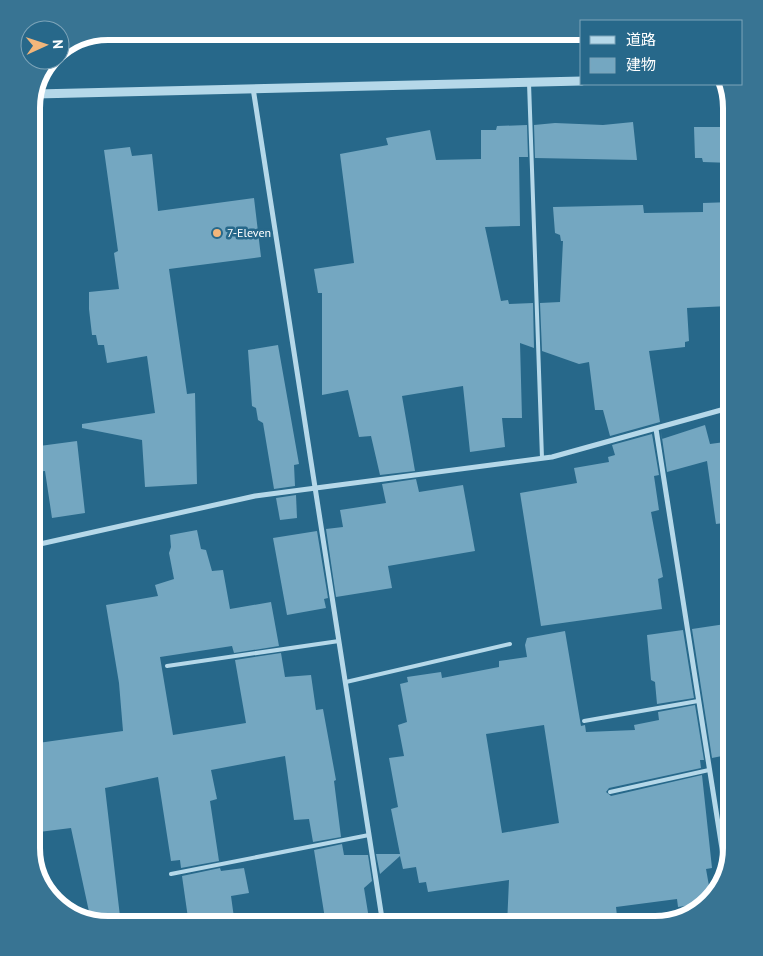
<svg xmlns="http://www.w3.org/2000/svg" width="763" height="956" viewBox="0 0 763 956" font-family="'PT Sans','Noto Sans JP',sans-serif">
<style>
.building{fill:#74a7c1;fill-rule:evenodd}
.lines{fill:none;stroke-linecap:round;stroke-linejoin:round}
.service{stroke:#b5d8e9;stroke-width:4}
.minor{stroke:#b5d8e9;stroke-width:5}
.tertiary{stroke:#b5d8e9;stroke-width:9}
.poi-dot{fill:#f2b67b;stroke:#27688a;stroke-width:2}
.labels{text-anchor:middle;stroke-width:5;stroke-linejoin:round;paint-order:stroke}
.poi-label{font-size:12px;fill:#fff;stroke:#27688a;text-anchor:start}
.rim{fill:none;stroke:#fff;stroke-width:6}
</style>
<rect width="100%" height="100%" fill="#27688a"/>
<!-- building -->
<g class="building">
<path d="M 633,122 L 637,160 L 535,158 L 534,125 L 555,123 L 603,125 Z"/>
<path d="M 527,125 L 528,157 L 519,157 L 520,226 L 485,227 L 501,301 L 508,300 L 509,304 L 533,303 L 534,348 L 520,343 L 522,418 L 502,418 L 505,447 L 470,452 L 463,386 L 402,396 L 415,471 L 380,475 L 371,436 L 359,437 L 348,390 L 322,395 L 322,293 L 318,293 L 314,269 L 354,263 L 340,154 L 388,145 L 386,138 L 430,130 L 436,160 L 481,159 L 481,130 L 496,130 L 497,126 Z"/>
<path d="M 694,127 L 732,127 L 732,163 L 703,162 L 702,158 L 695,158 Z"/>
<path d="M 130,147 L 132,156 L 152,154 L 158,211 L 254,198 L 261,257 L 169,269 L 187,394 L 195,393 L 197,484 L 145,487 L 142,440 L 82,428 L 82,424 L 155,413 L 147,356 L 107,363 L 104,345 L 98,345 L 96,335 L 92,335 L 89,309 L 89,292 L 119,289 L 114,253 L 118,251 L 104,150 Z"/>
<path d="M 732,202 L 732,248 L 728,248 L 731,294 L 728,295 L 729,306 L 687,308 L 689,341 L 685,342 L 685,347 L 649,351 L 660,422 L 610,436 L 603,410 L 595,410 L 589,362 L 579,364 L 542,351 L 540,303 L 560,302 L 563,241 L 561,241 L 560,235 L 555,233 L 553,207 L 643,205 L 644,213 L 703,212 L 703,203 Z"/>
<path d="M 278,345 L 299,464 L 294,465 L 295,486 L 274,489 L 263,423 L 258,420 L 256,408 L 252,406 L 248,350 Z"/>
<path d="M 705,425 L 710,444 L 732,441 L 732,522 L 716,524 L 707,461 L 667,472 L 661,431 L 662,439 Z"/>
<path d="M 652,434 L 659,475 L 654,476 L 659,510 L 651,512 L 663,577 L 658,579 L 662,609 L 541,626 L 520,493 L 577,483 L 574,468 L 609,462 L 608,457 L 615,455 L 612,445 Z"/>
<path d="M 77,441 L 85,513 L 52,518 L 45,471 L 35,472 L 32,447 Z"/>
<path d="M 416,479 L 419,492 L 463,485 L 475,551 L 388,566 L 392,588 L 336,597 L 326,529 L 343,527 L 340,510 L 386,503 L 382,484 Z"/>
<path d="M 296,495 L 297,518 L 280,520 L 276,498 Z"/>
<path d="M 197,530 L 201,549 L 206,550 L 212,571 L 223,570 L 230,609 L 271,602 L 279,646 L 234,653 L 232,646 L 160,657 L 173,735 L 246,723 L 235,660 L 281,653 L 285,677 L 311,675 L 316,710 L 323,709 L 336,780 L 334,781 L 341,837 L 313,842 L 309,819 L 294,820 L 285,756 L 211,770 L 217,799 L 210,801 L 219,861 L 181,868 L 180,860 L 171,861 L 158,777 L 105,788 L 121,925 L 91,921 L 71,828 L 31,833 L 31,744 L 123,731 L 119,683 L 106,605 L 158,596 L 155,585 L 174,579 L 169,553 L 171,547 L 170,535 Z"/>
<path d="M 317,531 L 328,598 L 324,599 L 326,608 L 287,615 L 273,538 Z"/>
<path d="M 732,623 L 732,754 L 712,758 L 692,629 Z"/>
<path d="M 683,630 L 694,698 L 657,704 L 655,682 L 651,680 L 647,635 Z"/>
<path d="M 565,631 L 581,726 L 585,725 L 586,732 L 635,730 L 634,725 L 659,720 L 658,712 L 695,705 L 704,760 L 700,760 L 701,768 L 609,788 L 606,792 L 611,796 L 702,775 L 712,868 L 706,869 L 711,897 L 705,903 L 678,907 L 677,899 L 616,907 L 618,925 L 507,925 L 509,880 L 428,892 L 426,882 L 419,883 L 416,867 L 403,869 L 400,856 L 380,874 L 376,854 L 400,854 L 391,809 L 398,807 L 389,758 L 404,756 L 398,725 L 407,722 L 400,684 L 408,682 L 407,677 L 441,672 L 442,678 L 499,667 L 499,661 L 527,657 L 525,645 L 527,638 ZM 544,725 L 559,823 L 502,833 L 486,734 Z"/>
<path d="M 342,844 L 344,855 L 368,855 L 372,881 L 364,888 L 370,925 L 326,925 L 314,850 Z"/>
<path d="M 220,868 L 221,871 L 244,868 L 249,893 L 231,896 L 235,925 L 189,925 L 182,876 Z"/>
</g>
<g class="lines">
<!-- service -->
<g class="service">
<path d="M 529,83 L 542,458"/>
<path d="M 167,666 L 339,641"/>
<path d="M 346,682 L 510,644"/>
<path d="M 584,721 L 698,701"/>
<path d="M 610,792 L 709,770"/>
<path d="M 718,823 L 732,821"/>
<path d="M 171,874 L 369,835"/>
</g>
<!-- minor -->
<g class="minor">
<path d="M 253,88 L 383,925"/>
<path d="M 656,429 L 726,874"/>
<path d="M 31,546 L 255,496 L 552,457 L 732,407"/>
</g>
<!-- tertiary -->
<path class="tertiary" d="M 36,94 L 582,81"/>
</g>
<!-- markers -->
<circle class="poi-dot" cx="217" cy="233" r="5"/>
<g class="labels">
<!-- poi labels -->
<g class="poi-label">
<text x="227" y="237">7-Eleven</text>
</g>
</g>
<!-- crop -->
<path d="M0 0H763V956H0ZM108 40H655A68 68 0 0 1 723 108V848A68 68 0 0 1 655 916H108A68 68 0 0 1 40 848V108A68 68 0 0 1 108 40Z" fill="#387493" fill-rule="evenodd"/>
<path class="rim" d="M108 40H655A68 68 0 0 1 723 108V848A68 68 0 0 1 655 916H108A68 68 0 0 1 40 848V108A68 68 0 0 1 108 40Z"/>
<!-- legend -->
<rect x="580" y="20" width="162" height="65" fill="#27688a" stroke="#7da4b9"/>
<rect x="590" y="36" width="25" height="8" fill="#b5d8e9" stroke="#7da4b9"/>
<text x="626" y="45" font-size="15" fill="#ffffff">道路</text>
<rect x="590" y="58" width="25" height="15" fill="#74a7c1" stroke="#7da4b9"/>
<text x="626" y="70" font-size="15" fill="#ffffff">建物</text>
<!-- north arrow -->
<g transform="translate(45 45) rotate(87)"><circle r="24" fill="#27688a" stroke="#7da4b9"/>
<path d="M0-4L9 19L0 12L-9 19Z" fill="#f2b67b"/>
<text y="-8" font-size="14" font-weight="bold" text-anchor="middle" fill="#ffffff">N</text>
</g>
</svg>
